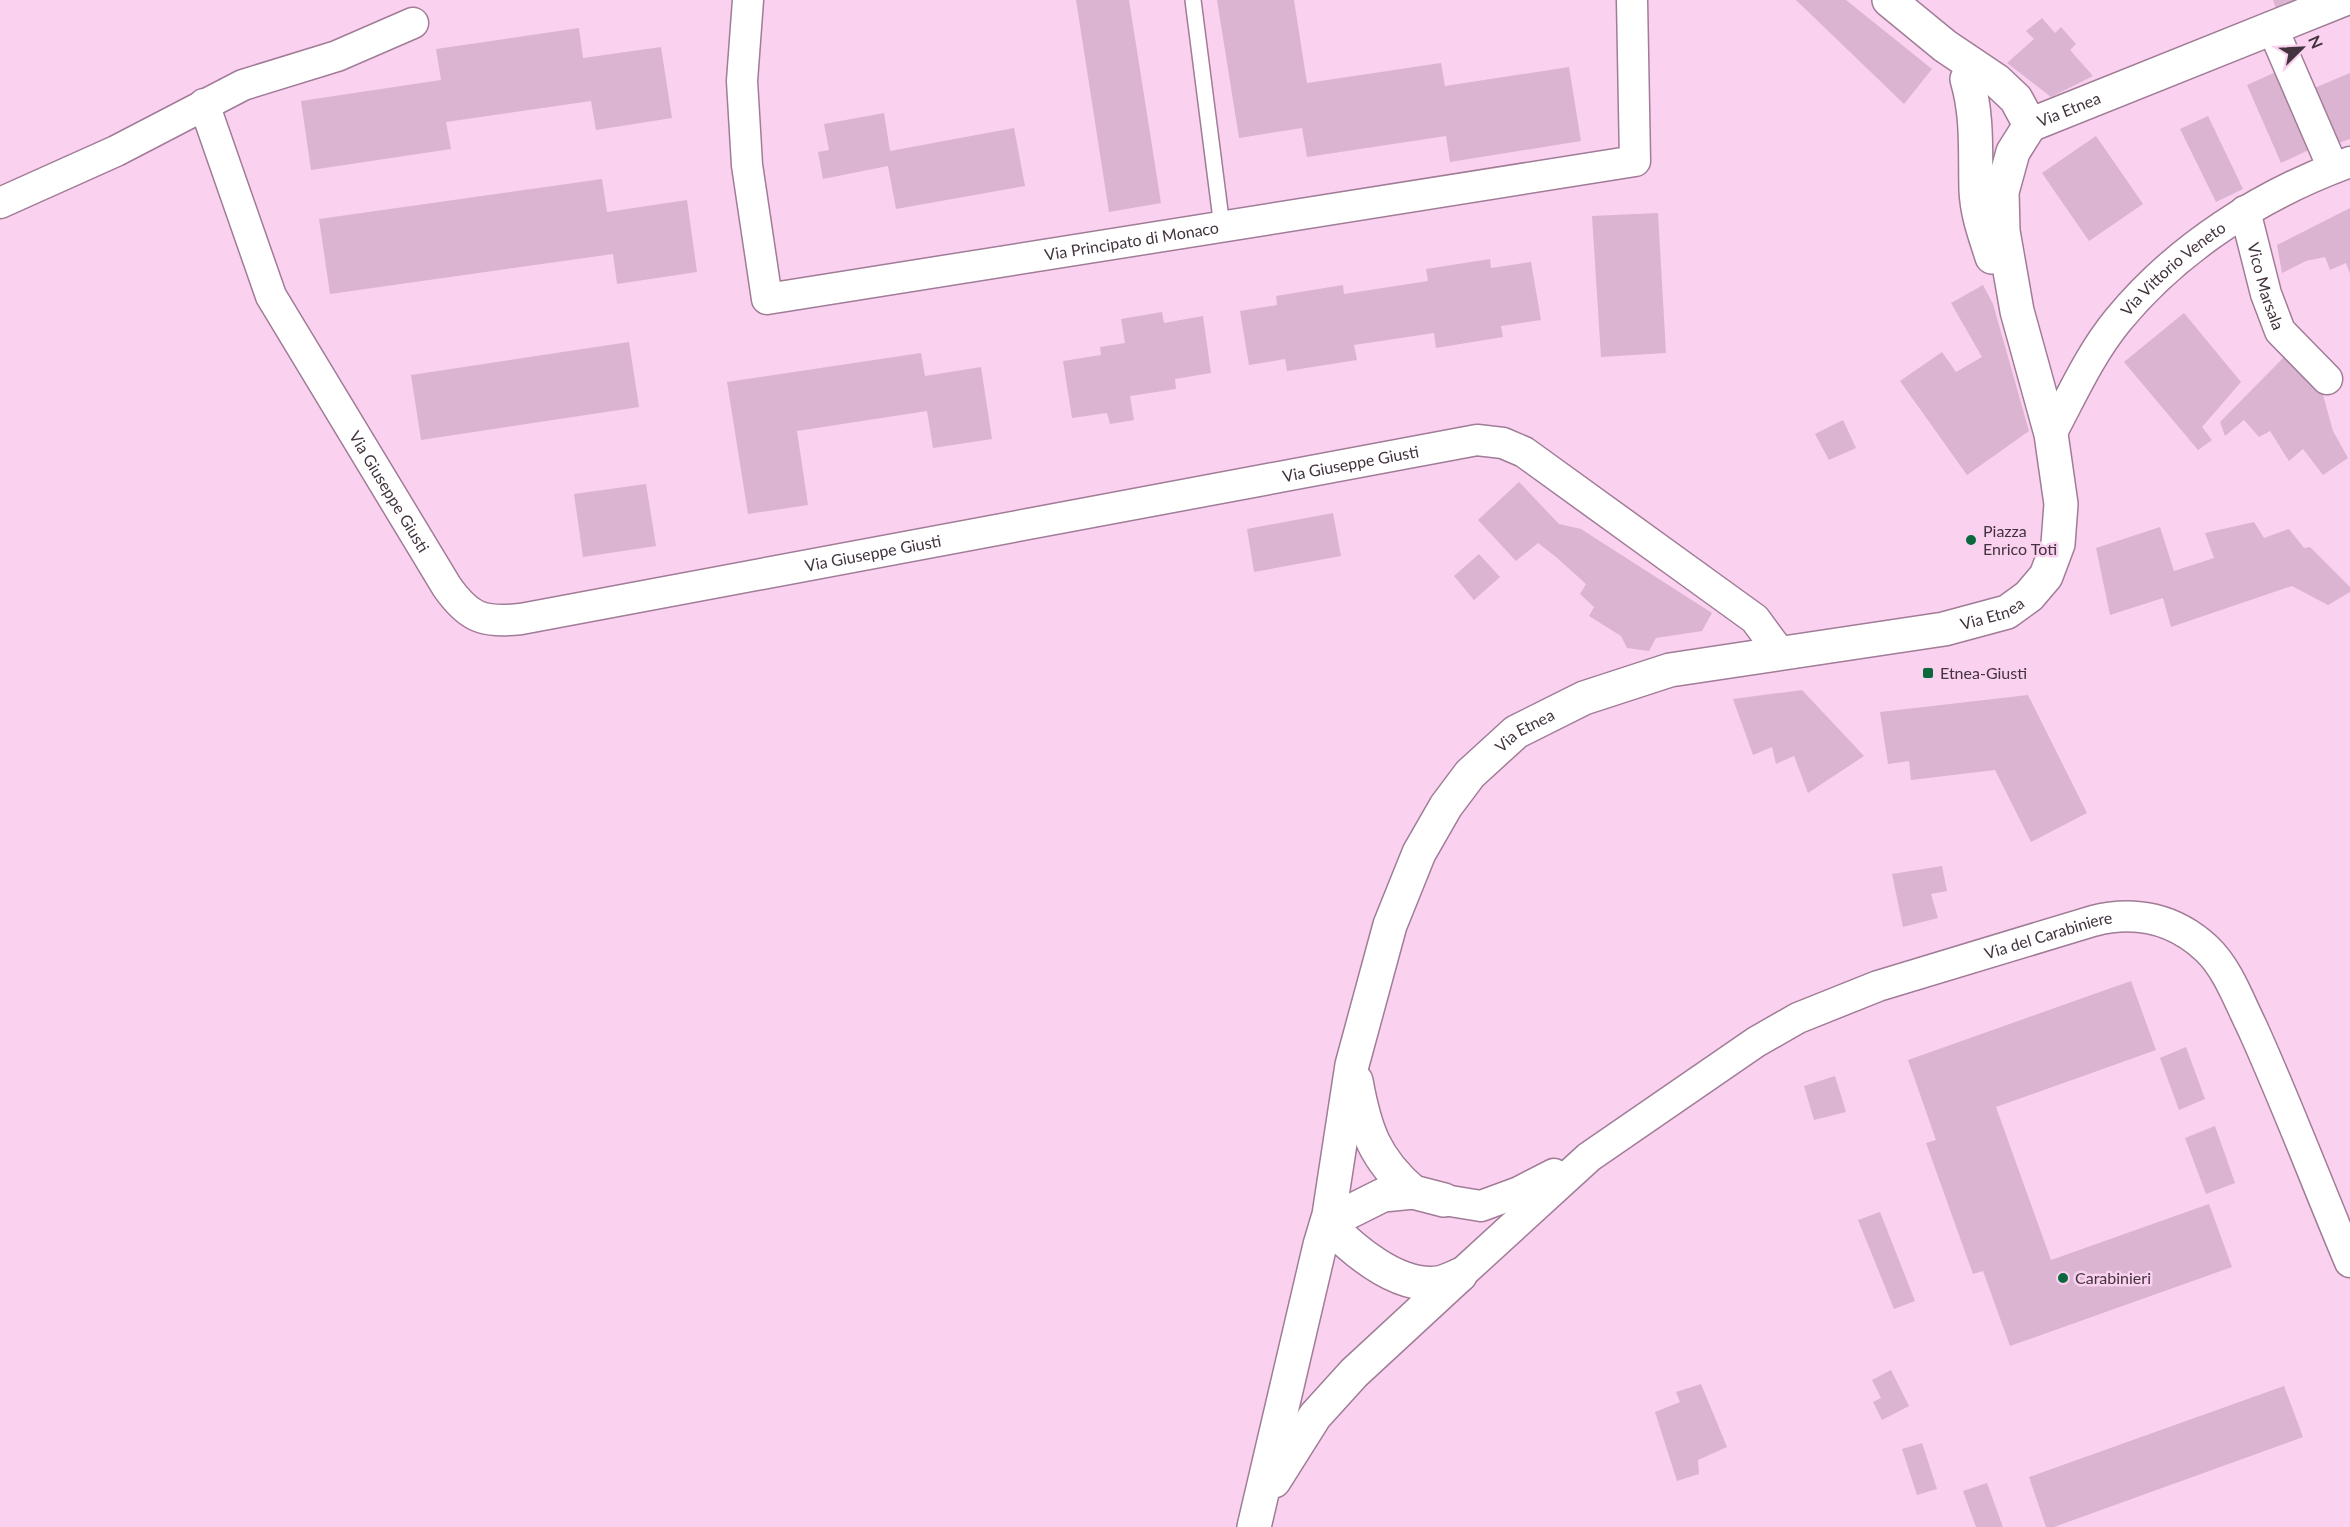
<svg xmlns="http://www.w3.org/2000/svg" width="2350" height="1527" viewBox="0 0 2350 1527" font-family="Lato,sans-serif">
<style>
.building{fill:#dbb4d1}
.lines{fill:none;stroke-linecap:round;stroke-linejoin:round}
.lane-casing{stroke:#a07c97;stroke-width:18}
.street-casing{stroke:#a07c97;stroke-width:33}
.secondary-casing{stroke:#a07c97;stroke-width:36}
.lane{stroke:#fff;stroke-width:15}
.street{stroke:#fff;stroke-width:30}
.secondary{stroke:#fff;stroke-width:33}
.poi-dot{fill:#0a683c;stroke:#fad2ef;stroke-width:2}
.labels{text-anchor:middle;stroke-width:5;stroke-linejoin:round;paint-order:stroke}
.street-label{font-size:16px;fill:#42333e;stroke:#fad2ef}
.poi-label{font-size:16px;fill:#42333e;stroke:#fad2ef;text-anchor:start}
</style>
<rect width="100%" height="100%" fill="#fad2ef"/>
<!-- building -->
<g class="building">
<path d="M 1076,0 L 1129,0 L 1161,203 L 1109,212 Z"/>
<path d="M 1217,0 L 1294,0 L 1307,83 L 1441,63 L 1445,86 L 1569,67 L 1581,141 L 1450,162 L 1446,136 L 1307,157 L 1302,128 L 1239,138 Z"/>
<path d="M 1796,0 L 1846,0 L 1932,69 L 1904,104 Z"/>
<path d="M 2273,0 L 2301,0 L 2276,9 Z"/>
<path d="M 2042,18 L 2055,33 L 2061,27 L 2076,44 L 2070,50 L 2093,76 L 2051,97 L 2007,63 L 2034,39 L 2026,31 Z"/>
<path d="M 579,28 L 583,58 L 661,47 L 672,118 L 596,130 L 591,101 L 446,122 L 451,149 L 311,170 L 301,101 L 441,80 L 436,49 Z"/>
<path d="M 2278,71 L 2313,148 L 2281,163 L 2247,85 Z"/>
<path d="M 2350,73 L 2350,139 L 2331,146 L 2307,91 Z"/>
<path d="M 884,113 L 890,151 L 1014,128 L 1025,186 L 896,209 L 888,166 L 823,179 L 818,152 L 829,150 L 824,124 Z"/>
<path d="M 2208,116 L 2243,189 L 2216,202 L 2180,129 Z"/>
<path d="M 2096,136 L 2143,204 L 2089,241 L 2042,173 Z"/>
<path d="M 602,179 L 607,212 L 687,200 L 697,272 L 617,284 L 613,254 L 330,294 L 319,219 Z"/>
<path d="M 2350,208 L 2350,274 L 2346,263 L 2330,270 L 2325,257 L 2306,261 L 2282,273 L 2277,245 Z"/>
<path d="M 1658,213 L 1666,353 L 1601,357 L 1592,216 Z"/>
<path d="M 1490,259 L 1491,268 L 1531,262 L 1541,320 L 1501,326 L 1503,337 L 1436,348 L 1434,333 L 1354,345 L 1357,360 L 1287,371 L 1285,359 L 1249,365 L 1240,311 L 1277,305 L 1276,296 L 1343,285 L 1344,294 L 1428,281 L 1426,269 Z"/>
<path d="M 1983,285 L 1993,304 L 2029,431 L 1967,475 L 1900,381 L 1942,352 L 1956,372 L 1982,357 L 1951,303 Z"/>
<path d="M 1162,312 L 1164,323 L 1203,316 L 1211,373 L 1175,379 L 1176,389 L 1130,396 L 1134,420 L 1110,424 L 1107,413 L 1072,418 L 1063,361 L 1101,355 L 1100,347 L 1125,343 L 1121,319 Z"/>
<path d="M 2184,313 L 2241,382 L 2202,427 L 2212,440 L 2198,450 L 2124,362 Z"/>
<path d="M 629,342 L 639,407 L 421,440 L 411,375 Z"/>
<path d="M 921,353 L 925,376 L 981,367 L 992,439 L 933,448 L 927,411 L 797,431 L 808,505 L 748,514 L 727,382 Z"/>
<path d="M 2287,354 L 2320,384 L 2333,431 L 2348,458 L 2323,475 L 2303,449 L 2289,461 L 2270,431 L 2259,437 L 2244,420 L 2225,436 L 2220,422 Z"/>
<path d="M 1843,420 L 1856,448 L 1829,460 L 1815,434 Z"/>
<path d="M 1519,482 L 1559,524 L 1581,529 L 1712,613 L 1702,631 L 1656,638 L 1649,651 L 1627,648 L 1621,636 L 1589,616 L 1594,607 L 1580,594 L 1586,584 L 1556,557 L 1538,543 L 1516,561 L 1478,520 Z"/>
<path d="M 646,484 L 656,546 L 583,557 L 574,494 Z"/>
<path d="M 1333,513 L 1341,556 L 1254,572 L 1247,529 Z"/>
<path d="M 2254,522 L 2264,538 L 2289,529 L 2304,548 L 2310,547 L 2350,587 L 2350,592 L 2328,605 L 2292,586 L 2171,627 L 2163,598 L 2110,615 L 2096,548 L 2160,527 L 2174,571 L 2214,558 L 2205,533 Z"/>
<path d="M 1479,554 L 1500,577 L 1474,600 L 1454,576 Z"/>
<path d="M 1802,690 L 1864,756 L 1808,793 L 1794,756 L 1776,764 L 1772,747 L 1753,755 L 1733,699 Z"/>
<path d="M 2028,695 L 2087,813 L 2031,842 L 1995,770 L 1911,780 L 1909,761 L 1888,764 L 1880,712 Z"/>
<path d="M 1942,866 L 1947,891 L 1931,894 L 1938,918 L 1903,927 L 1892,874 Z"/>
<path d="M 2131,981 L 2156,1050 L 1996,1107 L 2051,1260 L 2209,1204 L 2232,1267 L 2010,1346 L 1983,1271 L 1973,1274 L 1926,1143 L 1936,1140 L 1908,1060 Z"/>
<path d="M 2186,1047 L 2205,1099 L 2179,1110 L 2160,1058 Z"/>
<path d="M 1835,1076 L 1846,1112 L 1814,1120 L 1804,1086 Z"/>
<path d="M 2215,1126 L 2235,1183 L 2206,1194 L 2185,1138 Z"/>
<path d="M 1880,1212 L 1915,1301 L 1894,1309 L 1858,1220 Z"/>
<path d="M 1891,1370 L 1909,1406 L 1882,1420 L 1873,1402 L 1881,1398 L 1872,1380 Z"/>
<path d="M 1701,1384 L 1727,1447 L 1698,1460 L 1699,1474 L 1677,1481 L 1655,1412 L 1680,1402 L 1676,1392 Z"/>
<path d="M 2284,1386 L 2303,1437 L 2054,1527 L 2046,1527 L 2029,1477 Z"/>
<path d="M 1922,1443 L 1937,1489 L 1917,1495 L 1902,1449 Z"/>
<path d="M 1987,1483 L 2003,1527 L 1976,1527 L 1963,1491 Z"/>
</g>
<g class="lines">
<defs>
<path id="lane" d="M 1193,0 L 1222,227"/>
<g id="street">
<path id="s1" d="M 748,0 L 742,81 L 747,165 L 767,299 L 1635,161 L 1632,0"/>
<path d="M 2272,27 L 2333,168"/>
<path id="s2" d="M 204,104 L 271,296 L 447,587 C 469,618 483,623 521,619 L 1477,440 L 1503,443 L 1524,452 L 1755,619 L 1780,653"/>
<path d="M 0,203 L 116,151 L 243,85 L 337,56 L 413,23"/>
<path id="s3" d="M 2245,211 L 2266,294 L 2280,331 L 2327,379"/>
<path id="s4" d="M 2051,434 C 2072,395 2090,354 2118,320 C 2178,247 2262,194 2350,162"/>
<path d="M 1444,1200 L 1481,1206 L 1519,1192 L 1554,1174"/>
<path id="s5" d="M 1460,1275 L 1589,1157 L 1756,1042 L 1798,1018 L 1878,986 L 2093,921 C 2135,910 2175,919 2207,949 C 2228,969 2239,1001 2252,1027 C 2287,1104 2317,1184 2350,1262"/>
</g>
<g id="secondary">
<path d="M 1889,0 L 1945,46 L 1997,81 L 2016,99 L 2030,125"/>
<path d="M 1967,79 C 1978,116 1975,152 1976,190 C 1977,214 1985,235 1992,257"/>
<path d="M 1356,1081 C 1365,1130 1374,1158 1413,1192"/>
<path d="M 1444,1200 L 1413,1192 L 1383,1195 L 1327,1223 C 1353,1250 1397,1288 1438,1283 C 1445,1282 1453,1278 1460,1275"/>
<path d="M 1274,1481 L 1315,1416 L 1354,1373 L 1460,1275"/>
<path id="s6" d="M 1254,1527 L 1320,1245 L 1329,1215 L 1352,1065 L 1390,925 L 1419,853 L 1446,806 L 1470,774 L 1516,732 L 1584,698 L 1670,670 L 1944,629 L 2007,612 L 2029,596 L 2046,576 L 2058,544 L 2061,504 L 2051,434 L 2017,311 L 2003,231 L 2002,192 L 2013,152 L 2030,125 L 2342,0"/>
</g>
</defs>
<!-- lane casing -->
<use href="#lane" class="lane-casing"/>
<!-- street casing -->
<use href="#street" class="street-casing"/>
<!-- secondary casing -->
<use href="#secondary" class="secondary-casing"/>
<!-- lane -->
<use href="#lane" class="lane"/>
<!-- street -->
<use href="#street" class="street"/>
<!-- secondary -->
<use href="#secondary" class="secondary"/>
</g>
<!-- markers -->
<g class="poi-dot">
<circle cx="1971" cy="540" r="6"/>
<rect x="1922" y="667" width="12" height="12" rx="3"/>
<circle cx="2063" cy="1278" r="6"/>
</g>
<g class="labels">
<!-- street labels -->
<g class="street-label">
<text dy="6" stroke="none"><textPath href="#s6" startOffset="1922">Via Etnea</textPath></text>
<text dy="6" stroke="none"><textPath href="#s1" startOffset="670">Via Principato di Monaco</textPath></text>
<text dy="6" stroke="none"><textPath href="#s4" startOffset="208">Via Vittorio Veneto</textPath></text>
<text dy="6" stroke="none"><textPath href="#s3" startOffset="78">Vico Marsala</textPath></text>
<text dy="6" stroke="none"><textPath href="#s2" startOffset="1474">Via Giuseppe Giusti</textPath></text>
<text dy="6" stroke="none"><textPath href="#s2" startOffset="432">Via Giuseppe Giusti</textPath></text>
<text dy="6" stroke="none"><textPath href="#s2" startOffset="988">Via Giuseppe Giusti</textPath></text>
<text dy="6" stroke="none"><textPath href="#s6" startOffset="1346">Via Etnea</textPath></text>
<text dy="6" stroke="none"><textPath href="#s6" startOffset="860">Via Etnea</textPath></text>
<text dy="6" stroke="none"><textPath href="#s5" startOffset="690">Via del Carabiniere</textPath></text>
</g>
<!-- poi labels -->
<g class="poi-label">
<text x="1983" y="537">Piazza<tspan x="1983" dy="18">Enrico Toti</tspan></text>
<text x="1940" y="679">Etnea-Giusti</text>
<text x="2075" y="1284">Carabinieri</text>
</g>
</g>
<!-- north arrow -->
<g transform="translate(2302 48) rotate(66)" stroke="#fad2ef" stroke-width="4.5" paint-order="stroke">
<path d="M0-4.5L10 22L0 15L-10 22Z" fill="#42333e"/>
<text y="-9" font-size="16" font-weight="bold" text-anchor="middle" fill="#42333e">N</text>
</g>
</svg>
